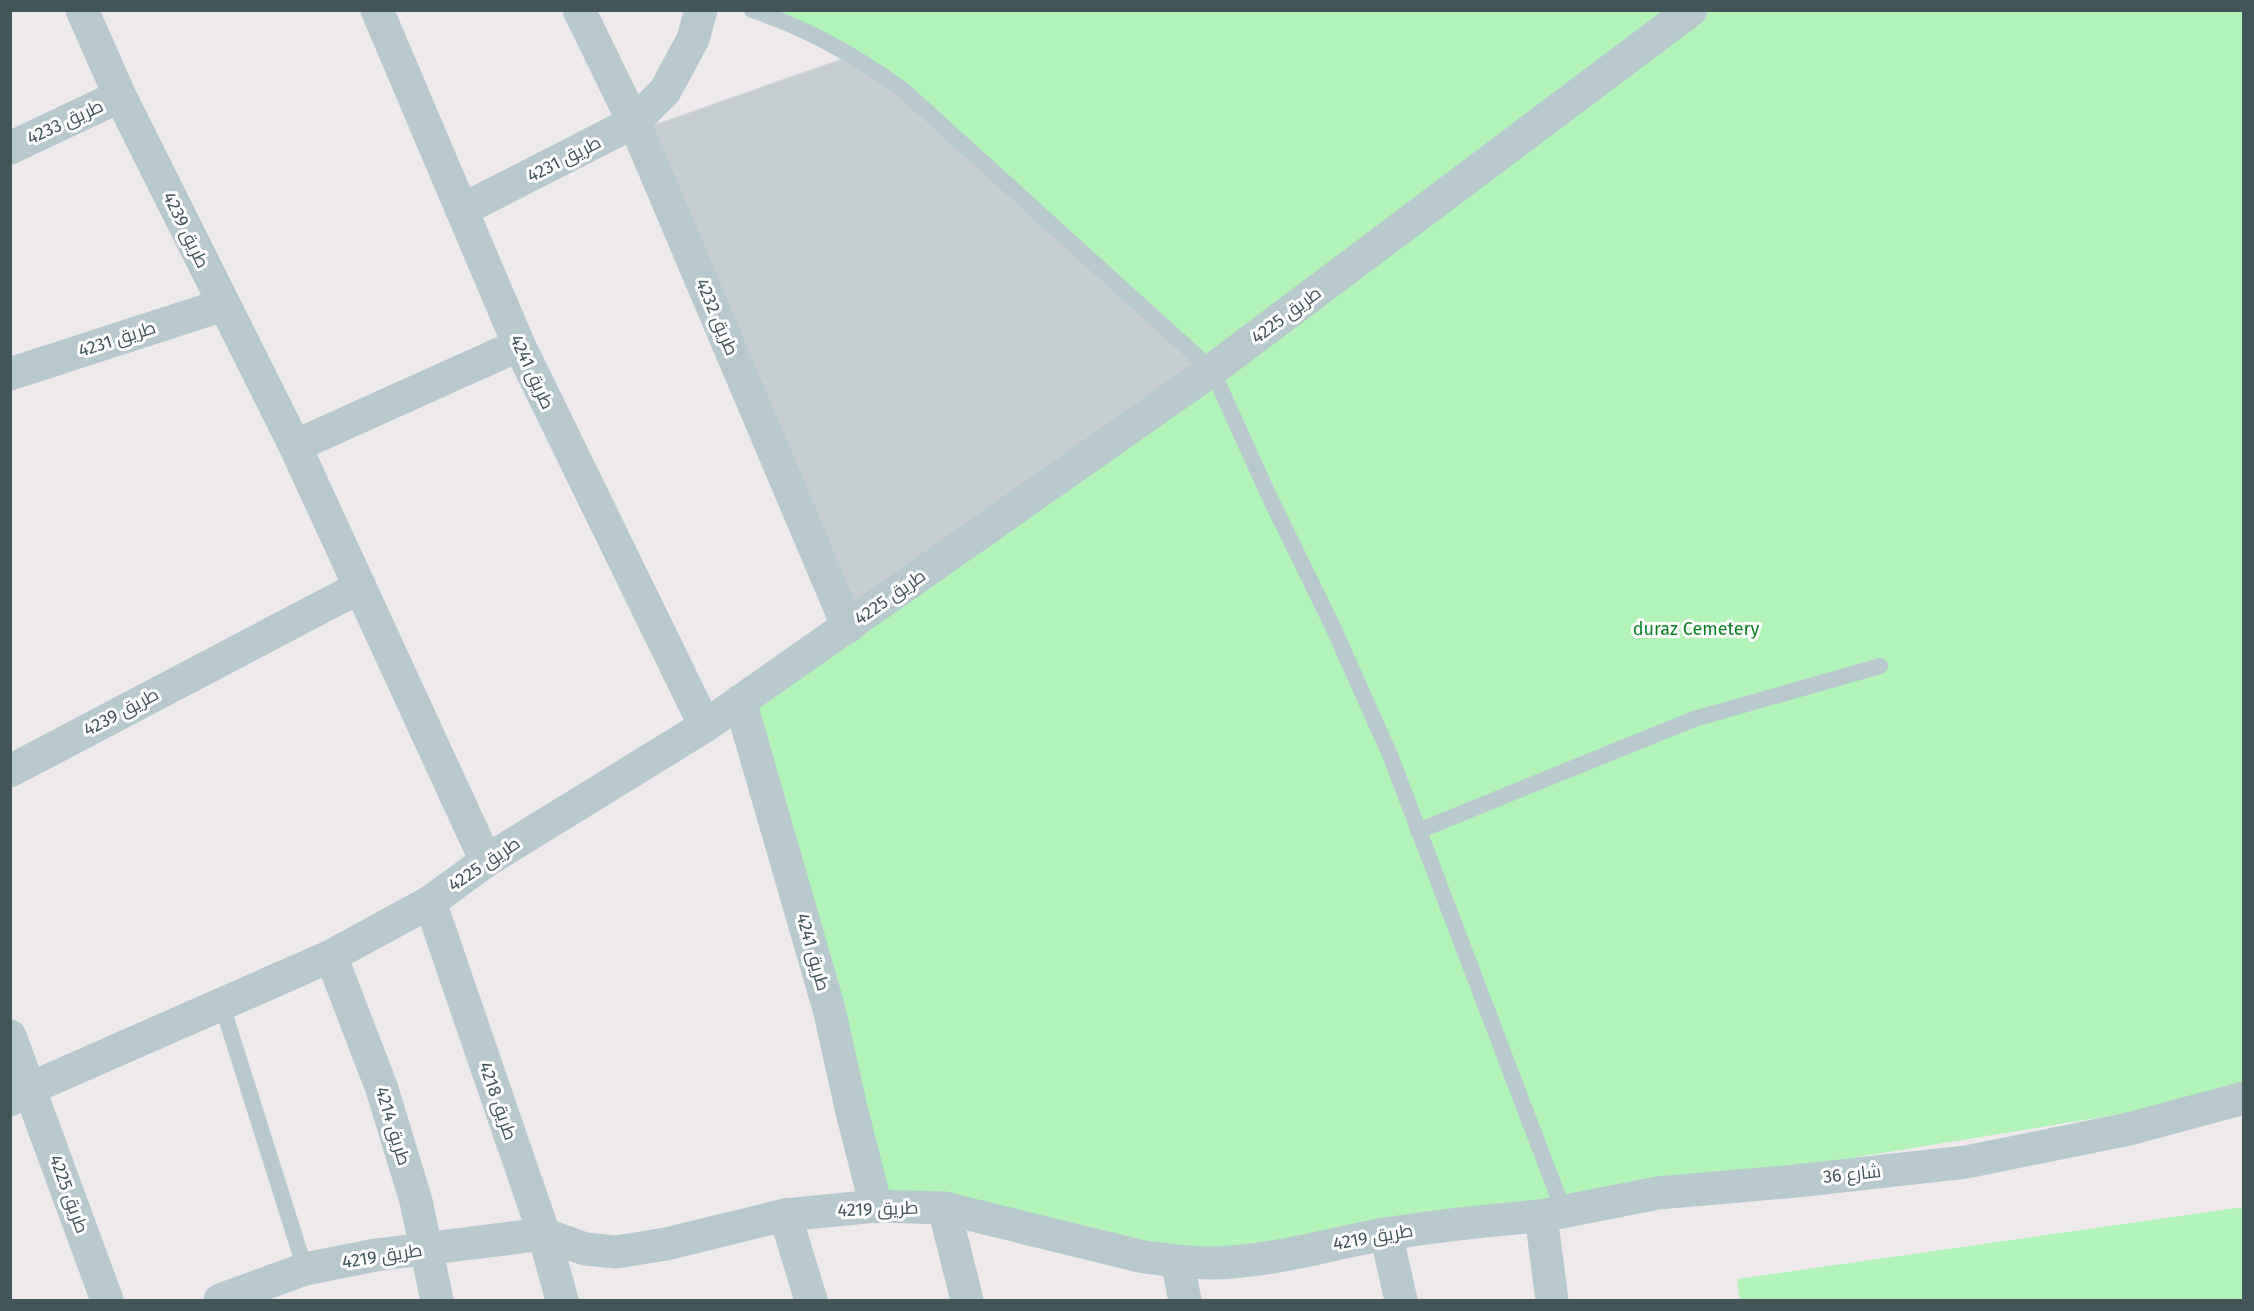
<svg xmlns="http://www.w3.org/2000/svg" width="2254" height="1311" viewBox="0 0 2254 1311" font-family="'Fira Sans',Cairo,sans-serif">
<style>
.green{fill:#b2f3b8}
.building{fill:#c6cdd1;stroke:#ced4d8;stroke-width:1.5}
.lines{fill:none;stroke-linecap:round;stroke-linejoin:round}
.service{stroke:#b7c9cd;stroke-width:16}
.minor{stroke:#b7c9cd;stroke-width:33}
.tertiary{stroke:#b7c9cd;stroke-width:33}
.labels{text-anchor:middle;stroke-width:6;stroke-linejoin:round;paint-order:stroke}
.street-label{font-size:18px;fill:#42565a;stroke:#fff}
.park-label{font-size:18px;fill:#0c8225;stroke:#fff}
</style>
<rect width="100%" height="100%" fill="#eeeaec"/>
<!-- green -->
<g class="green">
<path d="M 740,11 L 2243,11 L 2243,1094 L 1386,1234 L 1177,1262 L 876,1206 L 740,701 L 848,627 L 854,55 Z"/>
<path d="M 2243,1207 L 2243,1300 L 1740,1300 L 1737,1279 Z"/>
</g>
<!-- building -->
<path class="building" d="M 854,55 L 1203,361 L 848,627 L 638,131 Z"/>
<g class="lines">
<!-- service -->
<g class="service">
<path d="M 752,10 C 809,29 854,55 902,89 L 1212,370 L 1269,496 L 1332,625 L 1390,755 L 1564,1212"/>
<path d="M 1418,831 L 1694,719 L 1880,666"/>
<path d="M 222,1005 L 305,1269"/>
</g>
<!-- minor -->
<g class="minor">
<path d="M 82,10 L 120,96 L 295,446 L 486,861"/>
<path d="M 377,10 L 519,345 L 705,726"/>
<path d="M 579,10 L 638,131 L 848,627"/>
<path d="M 10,148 L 120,96"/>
<path d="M 462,210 L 634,122 L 665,91 L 693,39 L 701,10"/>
<path d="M 10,374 L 223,305"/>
<path d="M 295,446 L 519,345"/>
<path d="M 740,701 L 829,1009 L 851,1108 L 876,1206"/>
<path d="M 10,771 L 360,587"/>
<path d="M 430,902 L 544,1234 L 562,1300"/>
<path d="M 331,956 L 382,1089 L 416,1201 L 437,1300"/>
<path d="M 10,1036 L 107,1300"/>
<path d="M 10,1100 L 31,1088 L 331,956 L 430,902 L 486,861 L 705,726 L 1212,370 L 1691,10"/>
<path d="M 944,1208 L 967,1300"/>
<path d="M 785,1215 L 811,1300"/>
<path d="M 1386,1234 L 1401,1300"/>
<path d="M 1177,1262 L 1185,1300"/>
<path d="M 220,1300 L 305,1269 L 376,1255 L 544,1234 L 585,1249 L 616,1252 L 666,1244 L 785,1215 L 876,1206 L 944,1208 L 1144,1257 C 1167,1260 1190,1263 1213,1263 C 1271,1262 1329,1244 1385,1234 C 1437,1226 1489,1220 1541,1216"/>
</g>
<!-- tertiary -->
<path class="tertiary" d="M 1552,1300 L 1541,1216 L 1658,1193 L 1796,1181 L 1966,1162 L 2129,1129 L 2244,1098"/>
</g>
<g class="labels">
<!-- street labels -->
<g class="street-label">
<text transform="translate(65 122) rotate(-25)" y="6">طريق 4233</text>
<text transform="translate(564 159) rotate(-27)" y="6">طريق 4231</text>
<text transform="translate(186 230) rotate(64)" y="6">طريق 4239</text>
<text transform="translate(1286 315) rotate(-37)" y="6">طريق 4225</text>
<text transform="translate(717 317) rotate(67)" y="6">طريق 4232</text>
<text transform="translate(117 339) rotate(-18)" y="6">طريق 4231</text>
<text transform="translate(532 372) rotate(65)" y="6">طريق 4241</text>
<text transform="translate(890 597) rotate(-35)" y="6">طريق 4225</text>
<text transform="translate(121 712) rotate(-28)" y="6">طريق 4239</text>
<text transform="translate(484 864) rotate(-34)" y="6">طريق 4225</text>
<text transform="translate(813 952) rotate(74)" y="6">طريق 4241</text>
<text transform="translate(498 1101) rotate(71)" y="6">طريق 4218</text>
<text transform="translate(393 1126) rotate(73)" y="6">طريق 4214</text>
<text transform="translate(1852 1174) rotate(-6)" y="6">شارع 36</text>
<text transform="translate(69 1194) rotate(70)" y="6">طريق 4225</text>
<text transform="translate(878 1209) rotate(-2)" y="6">طريق 4219</text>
<text transform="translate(1373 1237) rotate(-10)" y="6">طريق 4219</text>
<text transform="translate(382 1256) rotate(-9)" y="6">طريق 4219</text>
</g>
<!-- park labels -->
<g class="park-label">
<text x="1696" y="635">duraz Cemetery</text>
</g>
</g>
<!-- border -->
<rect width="2254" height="1311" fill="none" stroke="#42565a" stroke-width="24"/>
</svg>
